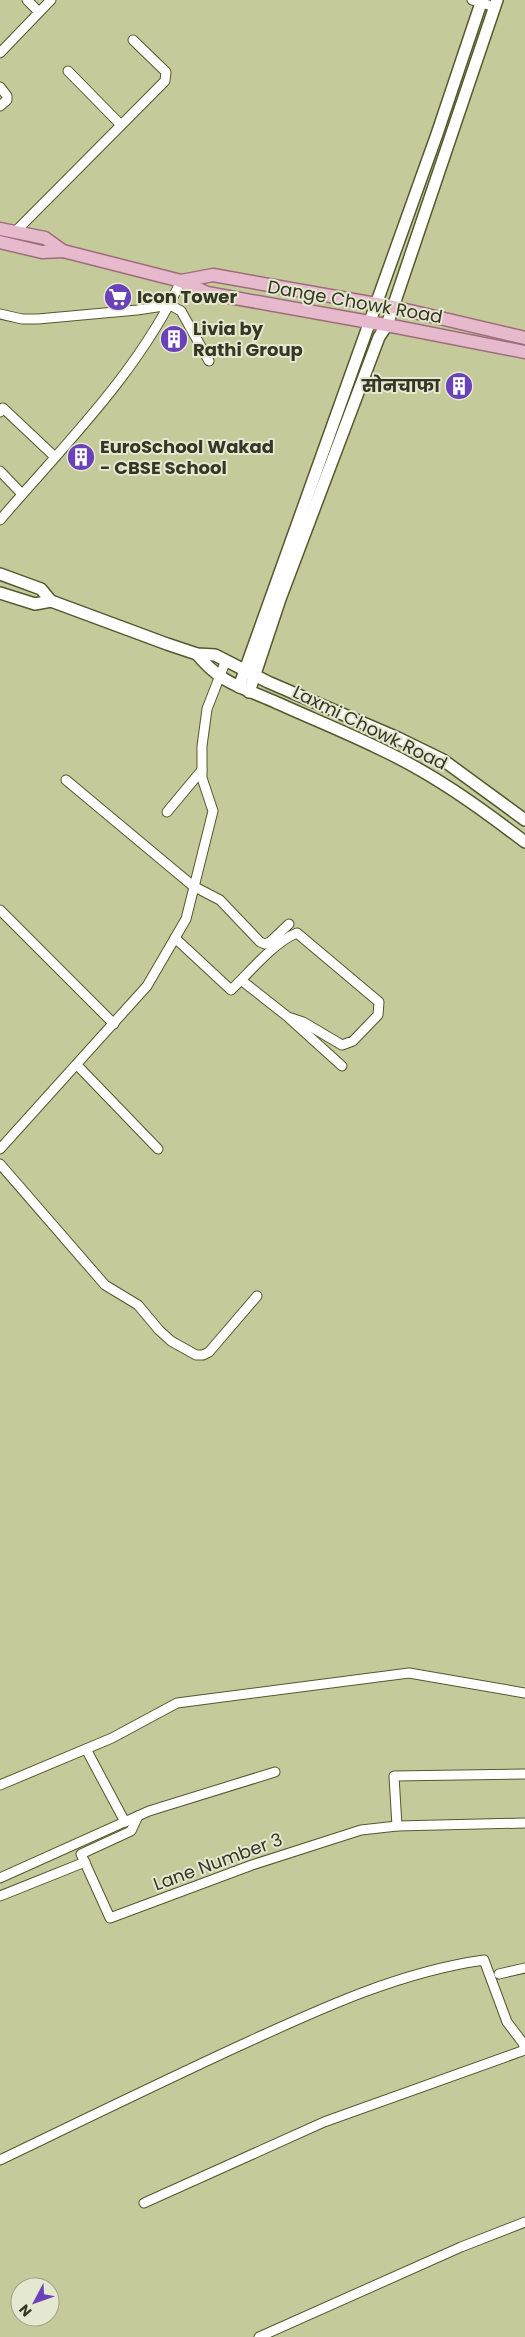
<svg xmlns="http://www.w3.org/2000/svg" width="525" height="2337" viewBox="0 0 525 2337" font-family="Poppins,'Noto Sans Devanagari',sans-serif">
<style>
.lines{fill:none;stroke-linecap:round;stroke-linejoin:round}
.minor-casing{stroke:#54592d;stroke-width:11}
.secondary-casing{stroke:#54592d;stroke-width:14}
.primary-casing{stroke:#9e6d7b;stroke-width:15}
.minor{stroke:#fff;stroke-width:9}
.secondary{stroke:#fff;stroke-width:11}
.primary{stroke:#e7b9cc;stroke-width:12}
.labels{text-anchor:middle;stroke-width:4;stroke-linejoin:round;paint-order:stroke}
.poi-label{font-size:18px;font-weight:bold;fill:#353724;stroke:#e5e8d0;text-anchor:start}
.street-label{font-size:18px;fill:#353724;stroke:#e5e8d0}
</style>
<rect width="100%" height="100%" fill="#c4ca9a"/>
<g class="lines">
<defs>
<g id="minor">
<path d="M 27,0 L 39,12"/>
<path d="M 472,0 L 495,7"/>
<path d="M 0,53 L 51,0"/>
<path d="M 68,71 L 121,125"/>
<path d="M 0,87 L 7,96 L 7,100 L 0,106"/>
<path d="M 15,232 L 165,81 L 166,72 L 133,40"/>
<path d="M 0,314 L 22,319 L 38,319 L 137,310 L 170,305 L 181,311 L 209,361"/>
<path d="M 0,412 L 3,408 L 55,457"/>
<path d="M 0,471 L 22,494"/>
<path d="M 0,520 C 65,444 138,373 181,281"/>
<path d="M 66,780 L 193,886 L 220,900 L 260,942 L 265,944 L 270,942 L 289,924"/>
<path d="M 167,812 L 202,770"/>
<path d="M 0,910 L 114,1024"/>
<path d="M 175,938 L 231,990 C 250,972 274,942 297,933 L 379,1002 L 378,1015 L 353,1041 L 342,1045 L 303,1022 L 288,1017 L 241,980"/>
<path d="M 290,1019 L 342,1066"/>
<path d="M 77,1065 L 158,1149"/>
<path d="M 0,1149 L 147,986 L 186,919 L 213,811 L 202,778 L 202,746 L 207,709 L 226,660"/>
<path d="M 0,1164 L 105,1285 L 138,1305 L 159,1330 L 171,1341 L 196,1355 L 203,1355 L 209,1352 L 257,1296"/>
<path d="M 86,1749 L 125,1822"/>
<path d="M 0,1785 L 112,1738 L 177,1703 L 409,1673 L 525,1693"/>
<path d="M 138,1816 L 131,1831 L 81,1854 L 110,1918 L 252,1865 L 361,1830 L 397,1826 L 525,1823"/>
<path d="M 397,1826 L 394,1776 L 525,1774"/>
<path d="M 0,1878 L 149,1811 L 275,1772"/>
<path d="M 0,1896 L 85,1862"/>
<path d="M 499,1974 L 525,1968"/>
<path d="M 0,2160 C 79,2122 159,2083 239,2046 C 318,2010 398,1972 484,1960 L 507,2022 L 523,2043 L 525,2049"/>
<path d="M 144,2203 L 324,2122 L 525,2050"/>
<path d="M 259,2337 L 461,2247 L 525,2222"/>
</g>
<g id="secondary">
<path d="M 0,574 L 41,589 L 51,601 L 167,644 L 197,654 L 215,655 L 268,682 L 398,738 L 443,760 L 525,820"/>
<path d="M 0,593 L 35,604 L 51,601"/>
<path d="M 197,654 C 220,683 241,687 273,701 C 308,717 343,731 378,748 C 432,773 478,806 525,842"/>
<path d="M 239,687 L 437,134 L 482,0"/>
<path d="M 249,692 L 280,599 L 379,337 L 387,325 L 497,0"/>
</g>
<g id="primary">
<path d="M 0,229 L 45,238 L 63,251"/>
<path d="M 0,242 L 42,252 L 63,251 L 181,281 L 207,293 L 397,327 L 525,352"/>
<path d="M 181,281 L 213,275 L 393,307 L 525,338"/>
</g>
</defs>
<!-- minor casing -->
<use href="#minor" class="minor-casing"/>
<!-- secondary casing -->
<use href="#secondary" class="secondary-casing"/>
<!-- primary casing -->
<use href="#primary" class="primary-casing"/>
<!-- minor -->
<use href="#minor" class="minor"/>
<!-- secondary -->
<use href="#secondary" class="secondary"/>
<!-- primary -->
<use href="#primary" class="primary"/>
</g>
<!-- icons -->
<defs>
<symbol id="supermarket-disc" viewBox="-11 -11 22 22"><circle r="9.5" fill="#6942ba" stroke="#e5e8d0"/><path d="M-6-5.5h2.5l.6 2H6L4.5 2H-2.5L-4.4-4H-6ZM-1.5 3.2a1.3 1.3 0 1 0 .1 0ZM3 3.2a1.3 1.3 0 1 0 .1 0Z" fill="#fff"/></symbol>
<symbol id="building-disc" viewBox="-11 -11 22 22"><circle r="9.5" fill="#6942ba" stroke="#e5e8d0"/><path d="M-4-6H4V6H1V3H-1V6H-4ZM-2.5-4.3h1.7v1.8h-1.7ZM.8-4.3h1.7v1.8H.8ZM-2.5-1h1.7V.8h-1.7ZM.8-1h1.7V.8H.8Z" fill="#fff"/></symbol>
</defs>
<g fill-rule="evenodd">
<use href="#supermarket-disc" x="102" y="281" width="32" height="32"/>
<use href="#building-disc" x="158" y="323" width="32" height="32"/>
<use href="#building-disc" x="443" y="370" width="32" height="32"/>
<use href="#building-disc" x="65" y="441" width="32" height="32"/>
</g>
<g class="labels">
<!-- poi labels -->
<g class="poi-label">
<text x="137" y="303">Icon Tower</text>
<text x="193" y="335">Livia by<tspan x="193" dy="21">Rathi Group</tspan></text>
<text x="440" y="392" text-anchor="end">सोनचाफा</text>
<text x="100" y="453">EuroSchool Wakad<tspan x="100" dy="21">- CBSE School</tspan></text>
</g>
<!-- street labels -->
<g class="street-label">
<text transform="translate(355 302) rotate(10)" y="6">Dange Chowk Road</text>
<text transform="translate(370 728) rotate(26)" y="6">Laxmi Chowk Road</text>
<text transform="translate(218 1862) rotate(-20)" y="6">Lane Number 3</text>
</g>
</g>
<!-- north arrow -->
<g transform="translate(35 2302) rotate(229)"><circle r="24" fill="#e5e8d0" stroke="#9fa18b"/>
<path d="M0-4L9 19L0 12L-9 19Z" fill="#6942ba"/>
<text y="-8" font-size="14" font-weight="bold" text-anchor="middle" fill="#353724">N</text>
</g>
</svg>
